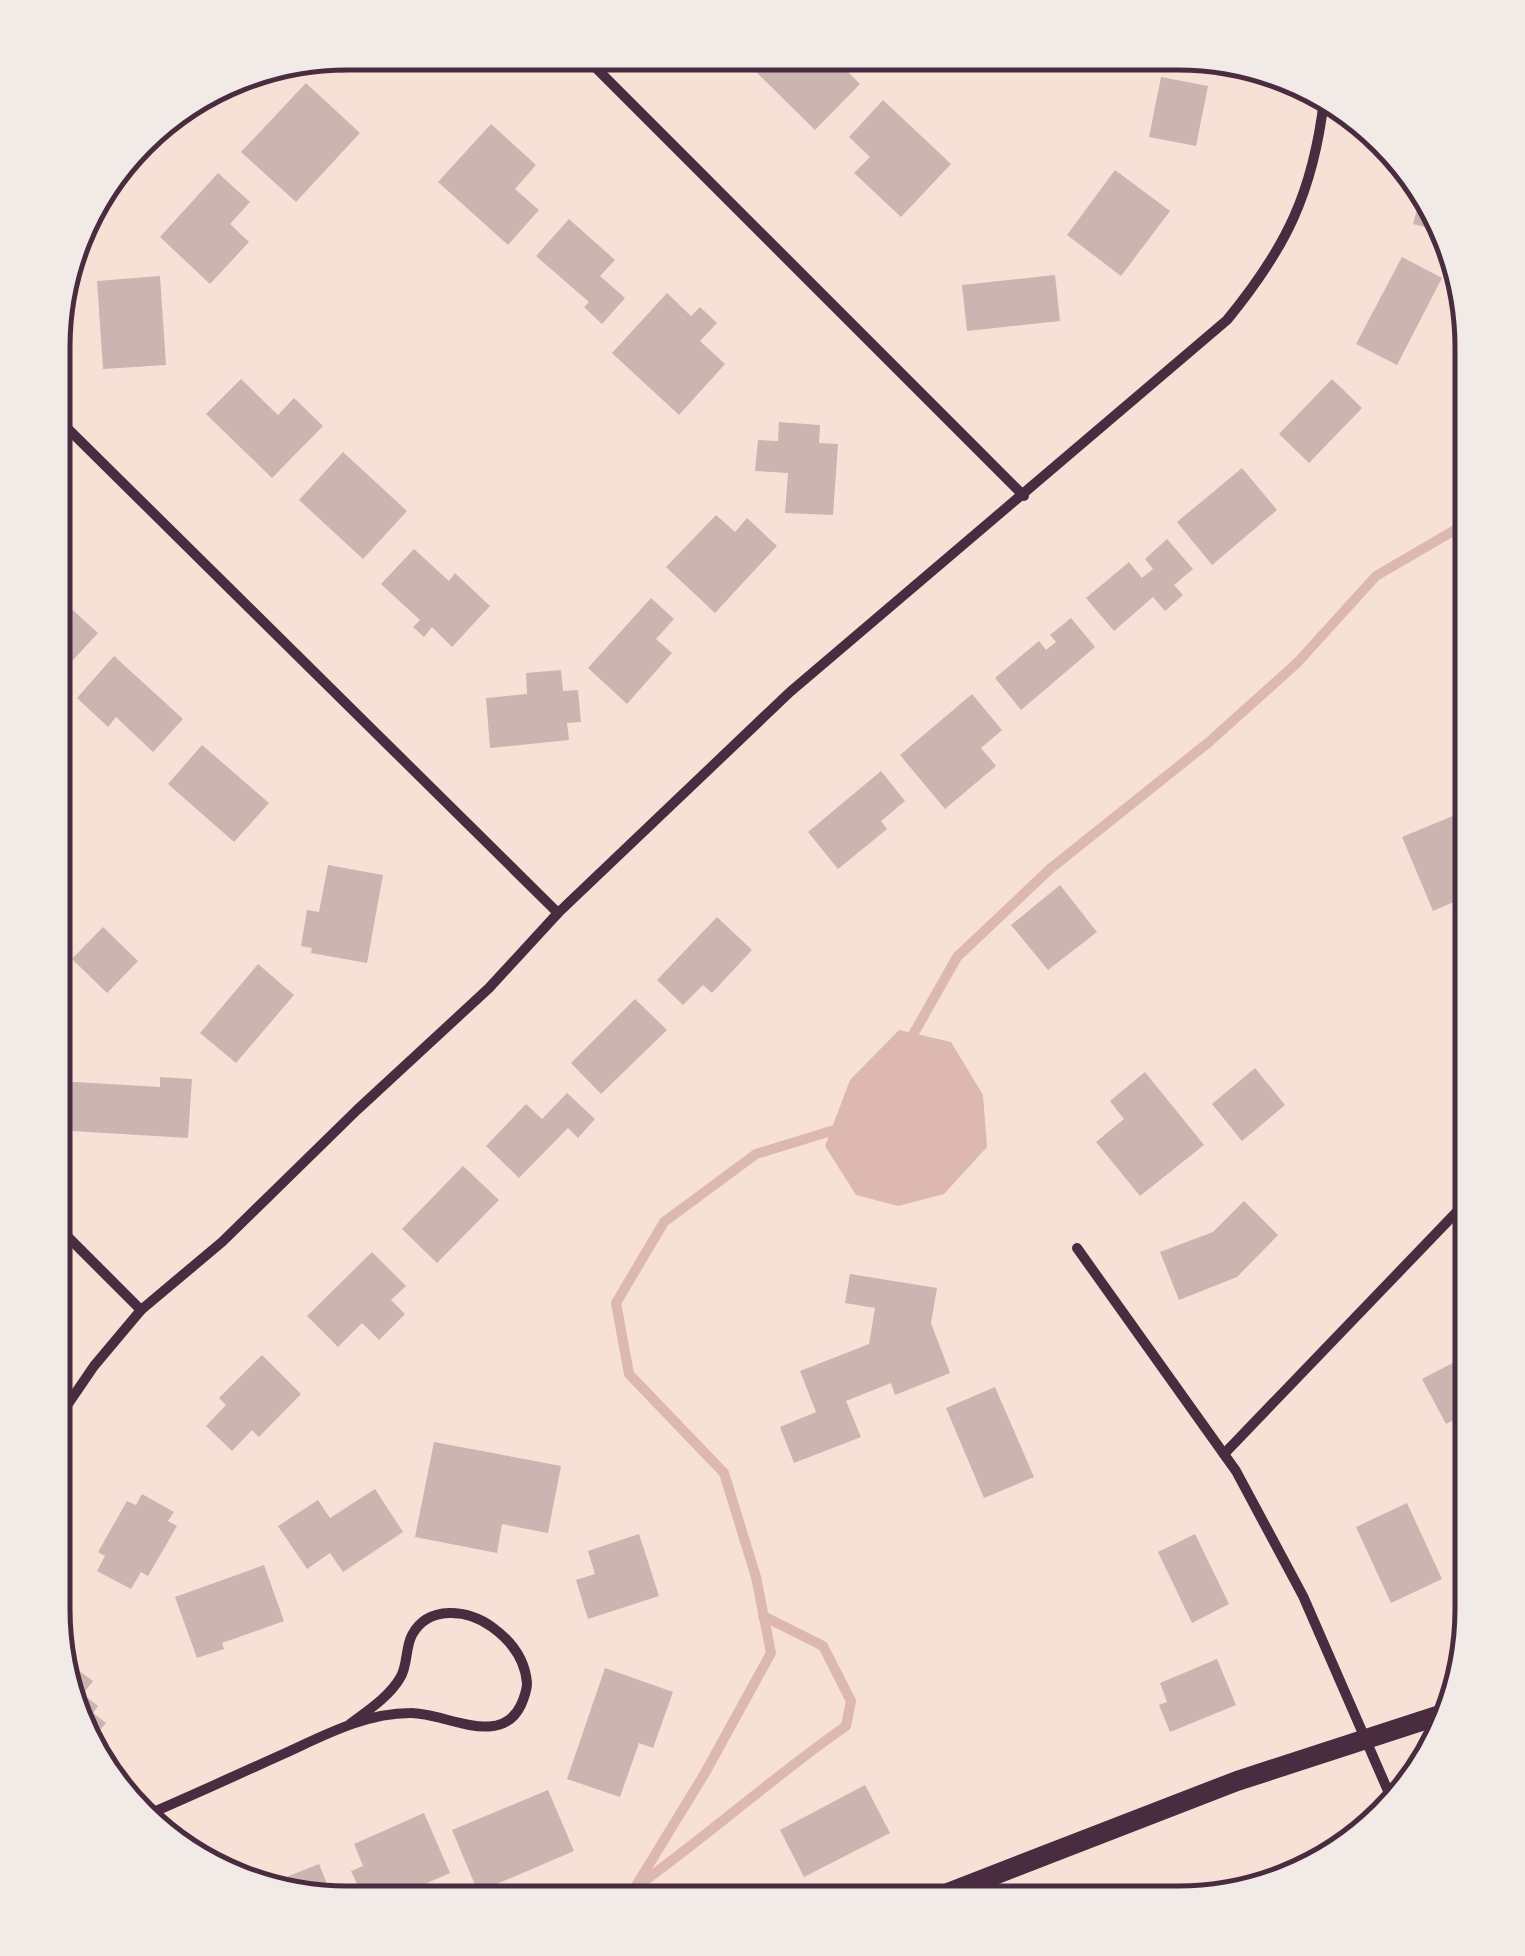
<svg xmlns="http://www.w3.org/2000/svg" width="1525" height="1956" viewBox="0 0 1525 1956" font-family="'PT Sans Narrow',sans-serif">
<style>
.water{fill:#dcb8b0}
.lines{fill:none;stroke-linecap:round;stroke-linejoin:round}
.stream{stroke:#dcb8b0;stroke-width:10}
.building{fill:#ccb4b1}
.minor{stroke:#4a2c40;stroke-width:10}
.secondary{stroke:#4a2c40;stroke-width:20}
.rim{fill:none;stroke:#4a2c40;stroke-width:5}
</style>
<rect width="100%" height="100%" fill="#f7e1d7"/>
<!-- water -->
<path class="water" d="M 899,1030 L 951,1042 L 983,1095 L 987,1147 L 944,1194 L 898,1206 L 856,1195 L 825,1146 L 850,1080 Z"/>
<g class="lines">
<!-- stream -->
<g class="stream">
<path d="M 914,1033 L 957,957 L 1050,869 L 1209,742 L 1297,663 L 1376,576 L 1472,520"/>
<path d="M 640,1884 C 710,1834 774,1776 846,1726 L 851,1701 L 823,1646 L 763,1616"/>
<path d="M 620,1902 L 634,1889 L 705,1773 L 771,1653 L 756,1577 L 724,1473 L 629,1374 L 616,1303 L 664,1222 L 756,1154 L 831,1131"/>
</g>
</g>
<!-- building -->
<g class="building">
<path d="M 347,53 L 419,53 L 420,65 L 339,73 L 337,54 Z"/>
<path d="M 757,54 L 830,54 L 860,84 L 815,130 L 747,63 Z"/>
<path d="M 1161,77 L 1208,86 L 1196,146 L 1149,137 Z"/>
<path d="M 306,83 L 360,133 L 296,202 L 241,152 Z"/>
<path d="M 883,100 L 951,164 L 901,217 L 854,173 L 870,157 L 849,137 Z"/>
<path d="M 491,124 L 536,165 L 515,189 L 539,210 L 508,245 L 438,182 Z"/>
<path d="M 1115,170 L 1170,211 L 1121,276 L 1067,235 Z"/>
<path d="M 218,173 L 250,202 L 230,224 L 249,242 L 210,284 L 160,237 Z"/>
<path d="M 1422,192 L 1442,216 L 1446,232 L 1413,224 Z"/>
<path d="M 569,219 L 615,260 L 600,276 L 625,298 L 602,324 L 584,307 L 589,302 L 536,256 Z"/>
<path d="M 1402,257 L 1442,278 L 1397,365 L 1356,344 Z"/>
<path d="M 1055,275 L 1060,321 L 967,331 L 962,285 Z"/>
<path d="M 160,276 L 166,365 L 103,369 L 97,281 Z"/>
<path d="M 667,293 L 691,316 L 700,307 L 717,323 L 700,341 L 725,364 L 679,415 L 612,353 Z"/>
<path d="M 241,379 L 278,415 L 294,398 L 323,426 L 272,478 L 206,414 Z"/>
<path d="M 1332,379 L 1362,408 L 1309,463 L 1279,434 Z"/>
<path d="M 779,422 L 820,425 L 819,443 L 838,444 L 833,515 L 785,513 L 788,473 L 755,471 L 758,440 L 778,441 Z"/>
<path d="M 343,452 L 407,511 L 363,559 L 299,500 Z"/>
<path d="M 1242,468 L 1277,510 L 1212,565 L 1177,522 Z"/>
<path d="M 716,515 L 735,532 L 747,518 L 777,546 L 715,613 L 666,567 Z"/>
<path d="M 1167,539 L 1193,569 L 1174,585 L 1183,595 L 1165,611 L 1153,597 L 1114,631 L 1086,598 L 1129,562 L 1142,578 L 1153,569 L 1145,559 Z"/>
<path d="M 414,549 L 449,581 L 455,573 L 490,606 L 452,647 L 432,627 L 424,637 L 413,627 L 420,620 L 381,584 Z"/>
<path d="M 55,594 L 98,633 L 62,672 L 54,665 Z"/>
<path d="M 651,598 L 674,619 L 656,639 L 672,653 L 627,704 L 588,668 Z"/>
<path d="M 1071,618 L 1095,647 L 1021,710 L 995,678 L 1039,641 L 1046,650 L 1056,642 L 1050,635 Z"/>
<path d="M 114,656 L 183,719 L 153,752 L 116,717 L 108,727 L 77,698 Z"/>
<path d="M 561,670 L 563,691 L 578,690 L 581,722 L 567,723 L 569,740 L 490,748 L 486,698 L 527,694 L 526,673 Z"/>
<path d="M 972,694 L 1002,730 L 981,748 L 996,766 L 945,809 L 900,755 Z"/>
<path d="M 202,745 L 269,803 L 234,842 L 168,784 Z"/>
<path d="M 881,771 L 905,801 L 881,821 L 887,829 L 838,869 L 808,832 Z"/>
<path d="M 1472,808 L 1472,894 L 1433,911 L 1402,837 Z"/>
<path d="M 328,865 L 383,875 L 367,963 L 311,953 L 312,948 L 301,946 L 307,910 L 319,912 Z"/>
<path d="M 1060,885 L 1097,932 L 1048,970 L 1011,925 Z"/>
<path d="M 717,917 L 752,950 L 712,993 L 703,985 L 683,1005 L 657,980 Z"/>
<path d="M 103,927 L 138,961 L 107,993 L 72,959 Z"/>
<path d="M 258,964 L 294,995 L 236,1063 L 200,1033 Z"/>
<path d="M 54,990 L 69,1004 L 54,1020 Z"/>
<path d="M 635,999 L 667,1030 L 601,1094 L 571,1063 Z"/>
<path d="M 1255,1068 L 1285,1105 L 1242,1141 L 1212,1104 Z"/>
<path d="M 1145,1072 L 1204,1145 L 1140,1196 L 1096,1142 L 1124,1119 L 1110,1101 Z"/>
<path d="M 160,1077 L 192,1079 L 188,1138 L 55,1130 L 58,1081 L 160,1087 Z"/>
<path d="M 567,1093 L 595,1119 L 578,1138 L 568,1128 L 519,1178 L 486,1146 L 526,1104 L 542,1119 Z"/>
<path d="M 463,1166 L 499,1200 L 437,1263 L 402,1229 Z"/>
<path d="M 1244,1201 L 1278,1235 L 1237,1277 L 1179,1300 L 1160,1252 L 1213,1232 Z"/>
<path d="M 372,1252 L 406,1286 L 391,1300 L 405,1314 L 379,1340 L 362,1323 L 338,1347 L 307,1316 Z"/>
<path d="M 850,1274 L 937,1288 L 931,1323 L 950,1373 L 895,1395 L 891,1383 L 846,1401 L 861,1437 L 794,1463 L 780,1427 L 816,1412 L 800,1371 L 869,1344 L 875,1308 L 845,1303 Z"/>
<path d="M 1472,1353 L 1472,1410 L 1446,1424 L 1422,1379 Z"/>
<path d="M 262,1355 L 301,1394 L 259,1437 L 252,1430 L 232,1451 L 206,1426 L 226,1405 L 219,1398 Z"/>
<path d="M 995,1387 L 1034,1477 L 984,1498 L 946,1408 Z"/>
<path d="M 434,1442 L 561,1466 L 548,1533 L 502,1524 L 497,1553 L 415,1537 Z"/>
<path d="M 375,1489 L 403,1532 L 343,1572 L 330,1553 L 307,1569 L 278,1526 L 318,1500 L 330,1518 Z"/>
<path d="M 142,1494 L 174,1512 L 168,1521 L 177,1526 L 148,1576 L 141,1572 L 131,1589 L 97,1571 L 105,1556 L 98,1552 L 127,1501 L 136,1505 Z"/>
<path d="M 1407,1503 L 1442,1579 L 1391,1603 L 1356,1527 Z"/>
<path d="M 1472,1508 L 1472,1541 L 1458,1516 Z"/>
<path d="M 639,1534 L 659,1596 L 588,1619 L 576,1580 L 595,1574 L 588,1551 Z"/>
<path d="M 1195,1534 L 1229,1604 L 1192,1623 L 1158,1552 Z"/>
<path d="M 264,1565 L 284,1621 L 222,1643 L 224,1649 L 197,1658 L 175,1597 Z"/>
<path d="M 1217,1659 L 1236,1705 L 1170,1732 L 1159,1705 L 1167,1702 L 1160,1683 Z"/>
<path d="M 67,1662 L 93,1681 L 83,1694 L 98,1706 L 93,1713 L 106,1723 L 88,1745 L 83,1740 Z"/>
<path d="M 605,1668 L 673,1692 L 653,1748 L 639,1743 L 620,1797 L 567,1779 Z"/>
<path d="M 865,1785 L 890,1833 L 804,1877 L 780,1830 Z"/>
<path d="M 548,1790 L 574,1851 L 478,1892 L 452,1830 Z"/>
<path d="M 424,1813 L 450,1873 L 386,1901 L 365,1901 L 351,1871 L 363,1866 L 354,1844 Z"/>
<path d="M 319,1864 L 334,1901 L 309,1901 L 266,1885 Z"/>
</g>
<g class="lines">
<!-- minor -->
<g class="minor">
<path d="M 581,53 L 1024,496"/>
<path d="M 55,416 L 558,913"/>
<path d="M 53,1222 L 141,1310"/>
<path d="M 1077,1248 L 1236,1471 L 1303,1596 L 1392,1800"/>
<path d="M 53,1426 L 94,1366 L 141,1310 L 222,1242 L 357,1110 L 489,988 L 558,913 L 790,692 L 1227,320 C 1286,248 1313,193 1324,100"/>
<path d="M 1224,1454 L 1472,1196"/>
<path d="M 149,1814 C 193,1795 237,1775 281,1755 C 321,1737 364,1713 410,1713 C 444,1712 500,1749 521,1705 C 524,1698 527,1691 527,1683 C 525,1659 510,1640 492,1627 C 468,1609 428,1605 412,1635 C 405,1648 408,1666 400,1678 C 389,1697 367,1711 350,1724"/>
</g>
<!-- secondary -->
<path class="secondary" d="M 922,1903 L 1237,1781 L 1443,1714"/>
</g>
<!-- crop -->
<path d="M0 0H1525V1956H0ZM347 70H1178A277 277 0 0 1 1455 347V1609A277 277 0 0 1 1178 1886H347A277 277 0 0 1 70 1609V347A277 277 0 0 1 347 70Z" fill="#f1eae7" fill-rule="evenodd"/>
<path class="rim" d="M347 70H1178A277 277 0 0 1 1455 347V1609A277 277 0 0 1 1178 1886H347A277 277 0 0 1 70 1609V347A277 277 0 0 1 347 70Z"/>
</svg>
